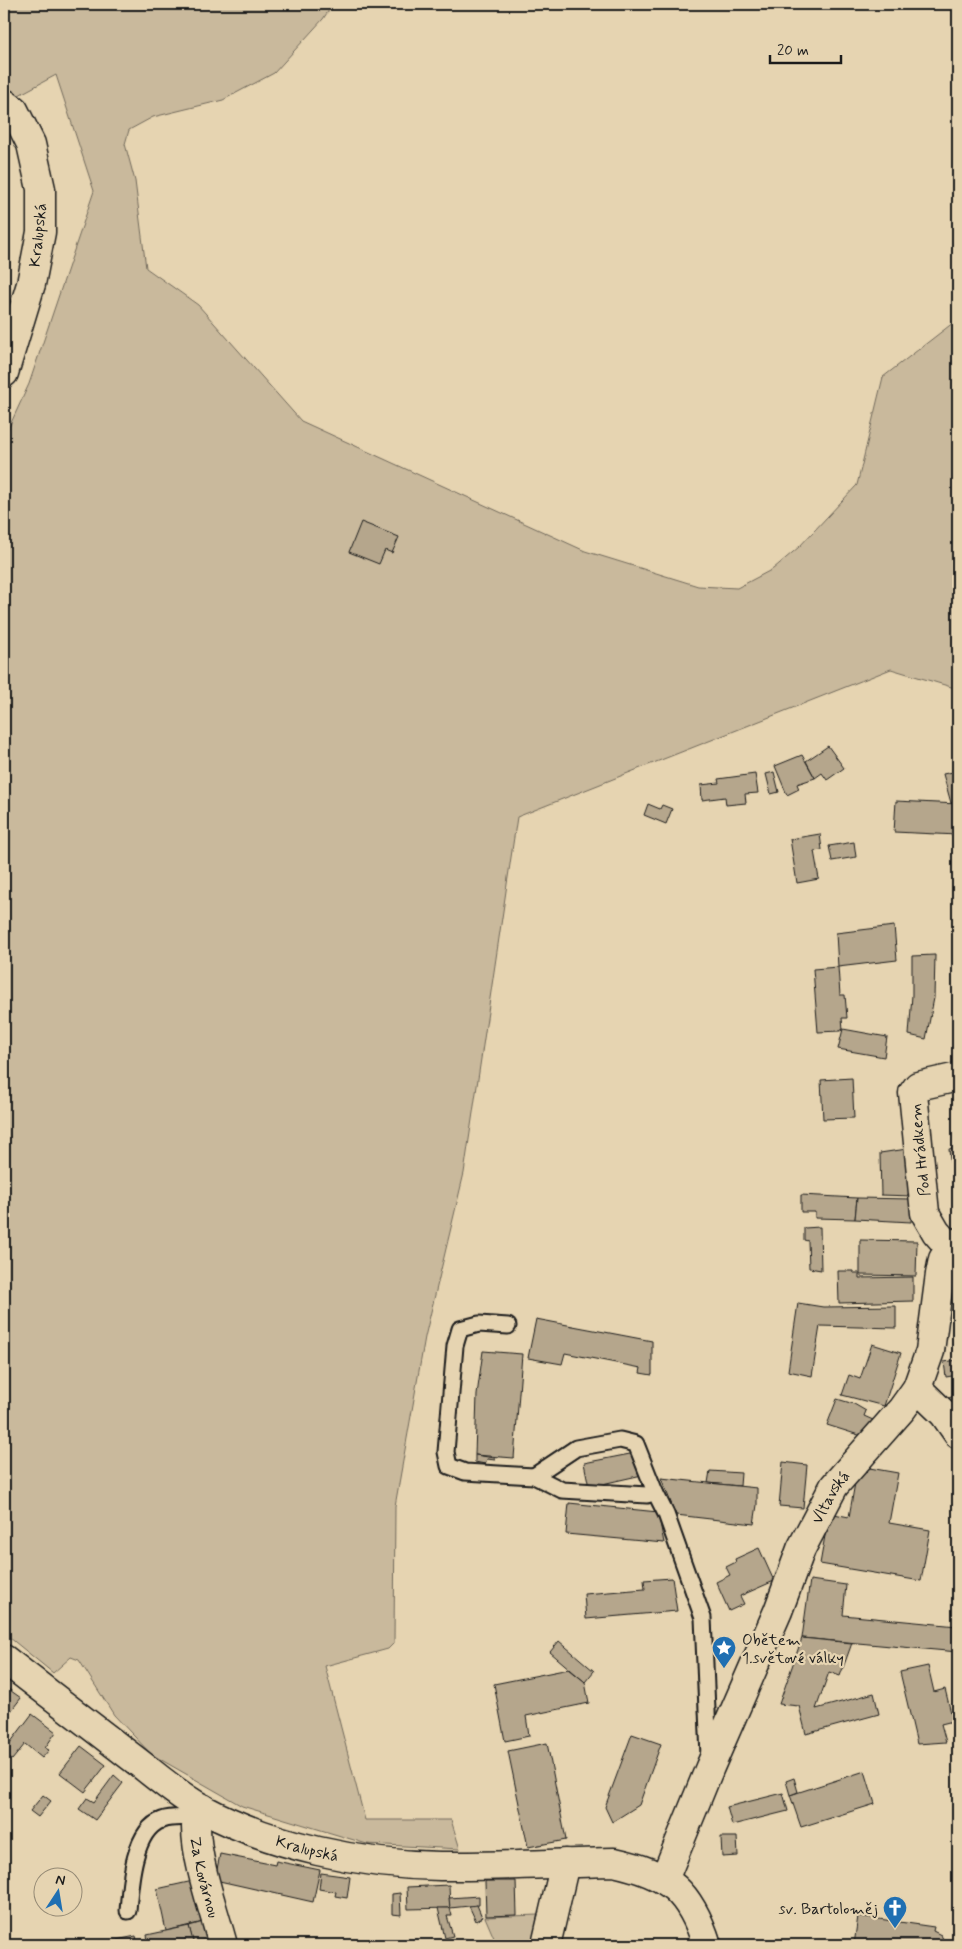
<svg xmlns="http://www.w3.org/2000/svg" width="962" height="1949" viewBox="0 0 962 1949" font-family="Mynerve,sans-serif">
<style>
.green{fill:#c9b99c;stroke:#726a5c}
.building{fill:#b5a68c;stroke:#1c1c1c}
.lines{fill:none;stroke-linecap:round;stroke-linejoin:round}
.service-casing{stroke:#1c1c1c;stroke-width:19}
.minor-casing{stroke:#1c1c1c;stroke-width:31}
.tertiary-casing{stroke:#1c1c1c;stroke-width:31}
.service{stroke:#e6d4b1;stroke-width:15}
.minor{stroke:#e6d4b1;stroke-width:28}
.tertiary{stroke:#e6d4b1;stroke-width:28}
.labels{text-anchor:middle;stroke-width:4.5;stroke-linejoin:round;paint-order:stroke}
.street-label{font-size:16px;fill:#1c1c1c;stroke:#e6d4b1}
.poi-label{font-size:16px;fill:#1c1c1c;stroke:#e6d4b1;text-anchor:start}
</style>
<rect width="100%" height="100%" fill="#e6d4b1"/>
<filter id="ink" filterUnits="userSpaceOnUse"><feTurbulence type="fractalNoise" baseFrequency=".02" numOctaves="2"/><feDisplacementMap in="SourceGraphic" scale="10" xChannelSelector="R" yChannelSelector="G"/><feConvolveMatrix kernelMatrix="1 2 1 2 8 2 1 2 1" color-interpolation-filters="sRGB"/></filter>
<g filter="url(#ink)">
<!-- green -->
<g class="green">
<path d="M 4,4 L 333,4 L 323,19 L 274,73 L 223,100 L 153,117 L 129,130 L 125,144 L 135,181 L 146,268 L 198,305 L 301,421 L 585,551 L 698,586 L 737,588 L 773,569 L 799,547 L 857,485 L 883,377 L 958,319 L 958,689 L 891,669 L 517,817 L 464,1173 L 425,1337 L 395,1506 L 394,1643 L 388,1649 L 325,1666 L 365,1820 L 451,1820 L 460,1849 L 367,1844 L 242,1806 L 151,1754 L 114,1715 L 79,1660 L 71,1657 L 53,1673 L 4,1633 L 4,438 L 29,384 L 94,191 L 56,75 L 4,103 Z"/>
<path d="M 538,1915 L 532,1945 L 497,1945 L 485,1917 Z"/>
</g>
<!-- building -->
<g class="building">
<path d="M 361,522 L 399,537 L 392,553 L 385,550 L 379,564 L 349,552 Z"/>
<path d="M 828,746 L 844,768 L 827,780 L 822,773 L 815,778 L 806,761 Z"/>
<path d="M 802,755 L 815,778 L 797,784 L 799,789 L 787,795 L 775,766 Z"/>
<path d="M 958,771 L 958,801 L 951,803 L 943,774 Z"/>
<path d="M 774,772 L 779,792 L 771,794 L 766,774 Z"/>
<path d="M 755,774 L 758,793 L 745,794 L 746,803 L 726,805 L 725,797 L 702,800 L 701,785 L 719,783 L 718,779 Z"/>
<path d="M 896,801 L 958,804 L 958,835 L 894,832 Z"/>
<path d="M 648,804 L 660,809 L 662,805 L 672,809 L 666,824 L 644,815 Z"/>
<path d="M 820,834 L 822,850 L 814,851 L 819,879 L 797,883 L 790,839 Z"/>
<path d="M 854,842 L 856,857 L 832,861 L 829,846 Z"/>
<path d="M 894,926 L 897,960 L 838,967 L 836,933 Z"/>
<path d="M 935,955 L 934,998 L 926,1039 L 909,1035 L 912,995 L 912,956 Z"/>
<path d="M 838,967 L 840,995 L 845,995 L 847,1018 L 842,1018 L 843,1029 L 840,1031 L 818,1032 L 813,969 Z"/>
<path d="M 843,1029 L 887,1037 L 884,1057 L 838,1049 Z"/>
<path d="M 852,1078 L 854,1118 L 823,1119 L 821,1080 Z"/>
<path d="M 958,1147 L 958,1208 L 955,1208 L 949,1149 Z"/>
<path d="M 907,1149 L 912,1196 L 881,1195 L 880,1153 Z"/>
<path d="M 801,1195 L 857,1198 L 855,1219 L 815,1218 L 815,1212 L 801,1212 Z"/>
<path d="M 857,1198 L 912,1199 L 911,1222 L 855,1219 Z"/>
<path d="M 820,1227 L 821,1270 L 809,1268 L 808,1241 L 804,1240 L 804,1228 Z"/>
<path d="M 860,1240 L 917,1241 L 916,1276 L 860,1275 Z"/>
<path d="M 838,1271 L 853,1271 L 853,1273 L 859,1273 L 859,1278 L 913,1277 L 913,1301 L 839,1303 Z"/>
<path d="M 798,1303 L 823,1307 L 896,1306 L 896,1328 L 820,1326 L 812,1376 L 788,1371 Z"/>
<path d="M 536,1319 L 652,1341 L 652,1375 L 640,1373 L 641,1368 L 565,1353 L 562,1364 L 528,1358 Z"/>
<path d="M 872,1344 L 901,1353 L 884,1406 L 842,1395 L 849,1375 L 860,1379 Z"/>
<path d="M 483,1351 L 522,1354 L 514,1458 L 475,1455 L 477,1395 Z"/>
<path d="M 958,1360 L 958,1375 L 946,1377 L 944,1362 Z"/>
<path d="M 958,1394 L 958,1416 L 949,1398 Z"/>
<path d="M 837,1399 L 854,1404 L 866,1411 L 864,1416 L 873,1420 L 865,1437 L 827,1425 Z"/>
<path d="M 635,1453 L 642,1475 L 589,1487 L 584,1463 Z"/>
<path d="M 475,1455 L 495,1458 L 495,1460 L 487,1459 L 485,1464 L 475,1462 Z"/>
<path d="M 783,1462 L 807,1465 L 803,1508 L 779,1506 Z"/>
<path d="M 858,1466 L 898,1473 L 889,1523 L 930,1530 L 921,1581 L 820,1564 L 829,1513 L 849,1517 Z"/>
<path d="M 710,1471 L 741,1473 L 740,1486 L 708,1483 Z"/>
<path d="M 661,1478 L 757,1488 L 757,1505 L 754,1524 L 676,1515 Z"/>
<path d="M 569,1503 L 658,1512 L 664,1543 L 566,1534 Z"/>
<path d="M 759,1548 L 774,1581 L 740,1596 L 744,1604 L 729,1611 L 716,1582 L 730,1575 L 726,1567 L 736,1562 L 735,1559 Z"/>
<path d="M 672,1578 L 677,1611 L 586,1619 L 584,1594 L 645,1589 L 644,1580 Z"/>
<path d="M 810,1580 L 846,1585 L 843,1615 L 957,1626 L 958,1618 L 958,1652 L 802,1638 Z"/>
<path d="M 802,1638 L 852,1643 L 840,1676 L 829,1672 L 816,1709 L 874,1693 L 879,1714 L 806,1734 L 799,1706 L 779,1704 Z"/>
<path d="M 559,1641 L 594,1671 L 585,1682 L 550,1652 Z"/>
<path d="M 928,1666 L 934,1692 L 945,1689 L 953,1721 L 941,1724 L 946,1742 L 917,1744 L 900,1672 Z"/>
<path d="M 569,1669 L 585,1682 L 589,1703 L 526,1716 L 529,1736 L 505,1741 L 494,1684 Z"/>
<path d="M 4,1686 L 21,1698 L 7,1716 L 4,1713 Z"/>
<path d="M 32,1714 L 56,1732 L 45,1748 L 49,1750 L 42,1758 L 25,1744 L 12,1760 L 4,1753 L 4,1751 Z"/>
<path d="M 632,1734 L 661,1744 L 639,1805 L 612,1822 L 605,1807 Z"/>
<path d="M 547,1743 L 566,1840 L 528,1847 L 508,1751 Z"/>
<path d="M 81,1746 L 106,1765 L 85,1792 L 60,1773 Z"/>
<path d="M 865,1771 L 875,1804 L 801,1827 L 790,1795 Z"/>
<path d="M 114,1775 L 123,1783 L 95,1820 L 79,1809 L 87,1798 L 94,1802 Z"/>
<path d="M 794,1778 L 798,1792 L 790,1795 L 786,1781 Z"/>
<path d="M 783,1793 L 788,1811 L 732,1825 L 727,1807 Z"/>
<path d="M 43,1795 L 51,1801 L 38,1817 L 30,1811 Z"/>
<path d="M 721,1837 L 737,1837 L 738,1856 L 722,1857 Z"/>
<path d="M 220,1854 L 275,1865 L 276,1861 L 320,1870 L 313,1902 L 215,1880 Z"/>
<path d="M 321,1873 L 350,1877 L 347,1898 L 335,1896 L 336,1892 L 319,1889 Z"/>
<path d="M 193,1881 L 203,1922 L 166,1931 L 157,1889 Z"/>
<path d="M 485,1881 L 516,1881 L 517,1915 L 486,1916 Z"/>
<path d="M 449,1885 L 450,1908 L 408,1909 L 407,1887 Z"/>
<path d="M 400,1893 L 401,1915 L 392,1914 L 392,1894 Z"/>
<path d="M 479,1896 L 479,1905 L 450,1908 L 449,1898 Z"/>
<path d="M 477,1905 L 482,1917 L 476,1921 L 469,1906 Z"/>
<path d="M 438,1908 L 450,1908 L 452,1916 L 447,1916 L 453,1936 L 445,1938 Z"/>
<path d="M 858,1916 L 934,1927 L 933,1931 L 941,1935 L 946,1945 L 854,1945 Z"/>
<path d="M 203,1922 L 208,1940 L 193,1943 L 189,1926 Z"/>
<path d="M 189,1926 L 194,1945 L 149,1945 L 147,1935 Z"/>
<path d="M 136,1936 L 138,1945 L 107,1945 L 106,1942 Z"/>
<path d="M 212,1939 L 213,1945 L 194,1945 L 193,1943 Z"/>
<path d="M 467,1939 L 469,1945 L 447,1945 L 446,1944 Z"/>
</g>
<g class="lines">
<defs>
<g id="service">
<path d="M 508,1326 L 479,1324 L 460,1329 L 455,1346 L 446,1452 L 449,1466 L 465,1472 L 534,1476 L 562,1490 L 647,1495 L 655,1492"/>
<path d="M 534,1476 L 576,1448 L 620,1440 L 636,1444 L 655,1492 L 666,1514 L 703,1618 L 709,1756"/>
<path d="M 128,1911 C 130,1885 133,1830 162,1820 C 173,1816 186,1818 197,1818"/>
</g>
<g id="minor">
<path d="M 950,1248 L 936,1232 L 925,1213 L 913,1093 L 918,1086 L 958,1077"/>
<path d="M 917,1388 L 944,1414 L 958,1434"/>
<path id="s1" d="M 202,1808 C 199,1814 196,1820 196,1827 C 196,1861 214,1911 223,1945"/>
<path d="M 546,1945 L 565,1863"/>
</g>
<g id="tertiary">
<path d="M 4,103 L 14,110 L 31,144 L 41,189 L 41,232 L 31,284 L 4,373"/>
<path id="s2" d="M 4,1659 C 46,1691 88,1724 130,1756 C 154,1774 177,1795 203,1809 C 272,1846 362,1865 440,1866 C 498,1867 556,1863 614,1862 C 669,1874 690,1891 707,1945"/>
<path id="s3" d="M 664,1880 L 710,1767 L 778,1611 L 801,1549 L 834,1486 L 902,1409 L 917,1388 L 930,1351 L 940,1274 L 943,1259 L 950,1248 L 958,1242"/>
</g>
</defs>
<!-- service casing -->
<use href="#service" class="service-casing"/>
<!-- minor casing -->
<use href="#minor" class="minor-casing"/>
<!-- tertiary casing -->
<use href="#tertiary" class="tertiary-casing"/>
<!-- service -->
<use href="#service" class="service"/>
<!-- minor -->
<use href="#minor" class="minor"/>
<!-- tertiary -->
<use href="#tertiary" class="tertiary"/>
</g>
</g>
<!-- icons -->
<defs>
<symbol id="sight-pin" viewBox="-11 -11 22 30"><path d="M0 17L-7.5 6A9.5 9.5 0 1 1 7.5 6Z" fill="#1f6fb2" stroke="#e6d4b1"/><path d="M0-6L1.8-2.2L6-1.7L2.9 1.2L3.7 5.4L0 3.3L-3.7 5.4L-2.9 1.2L-6-1.7L-1.8-2.2Z" fill="#fff"/></symbol>
<symbol id="church-pin" viewBox="-11 -11 22 30"><path d="M0 17L-7.5 6A9.5 9.5 0 1 1 7.5 6Z" fill="#1f6fb2" stroke="#e6d4b1"/><path d="M-1.2-6h2.4v3.5h3.3v2.4h-3.3V6h-2.4V-.1h-3.3v-2.4h3.3Z" fill="#fff"/></symbol>
</defs>
<g fill-rule="evenodd">
<use href="#sight-pin" x="710" y="1634" width="28" height="38"/>
<use href="#church-pin" x="881" y="1894" width="28" height="38"/>
</g>
<g class="labels">
<!-- street labels -->
<g class="street-label">
<text transform="translate(37 235) rotate(-84)" y="6">Kralupská</text>
<text transform="translate(919 1150) rotate(-96)" y="6">Pod Hrádkem</text>
<text dy="6" stroke="none"><textPath href="#s3" startOffset="418">Vltavská</textPath></text>
<text dy="6" stroke="none"><textPath href="#s2" startOffset="361">Kralupská</textPath></text>
<text dy="6" stroke="none"><textPath href="#s1" startOffset="71">Za Kovárnou</textPath></text>
</g>
<!-- poi labels -->
<g class="poi-label">
<text x="742" y="1645">Obětem<tspan x="742" dy="18">1.světové války</tspan></text>
<text x="878" y="1914" text-anchor="end">sv. Bartoloměj</text>
</g>
</g>
<!-- margin -->
<rect width="962" height="1949" fill="none" stroke="#e6d4b1" stroke-width="20"/>
<rect x="10" y="10" width="942" height="1929" fill="none" stroke="#1c1c1c" stroke-width="2" filter="url(#ink)"/>
<!-- north arrow -->
<g transform="translate(58 1892) rotate(12)"><circle r="24" fill="#e6d4b1" stroke="#958a75"/>
<path d="M0-4L9 19L0 12L-9 19Z" fill="#1f6fb2"/>
<text y="-8" font-size="14" font-weight="bold" text-anchor="middle" fill="#1c1c1c">N</text>
</g>
<!-- scale -->
<path d="M770 55v8h71v-8" fill="none" stroke="#1c1c1c" stroke-width="2.5"/>
<text x="777" y="55" font-size="15" fill="#1c1c1c" stroke="#e6d4b1" stroke-width="4" paint-order="stroke">20 m</text>
</svg>
